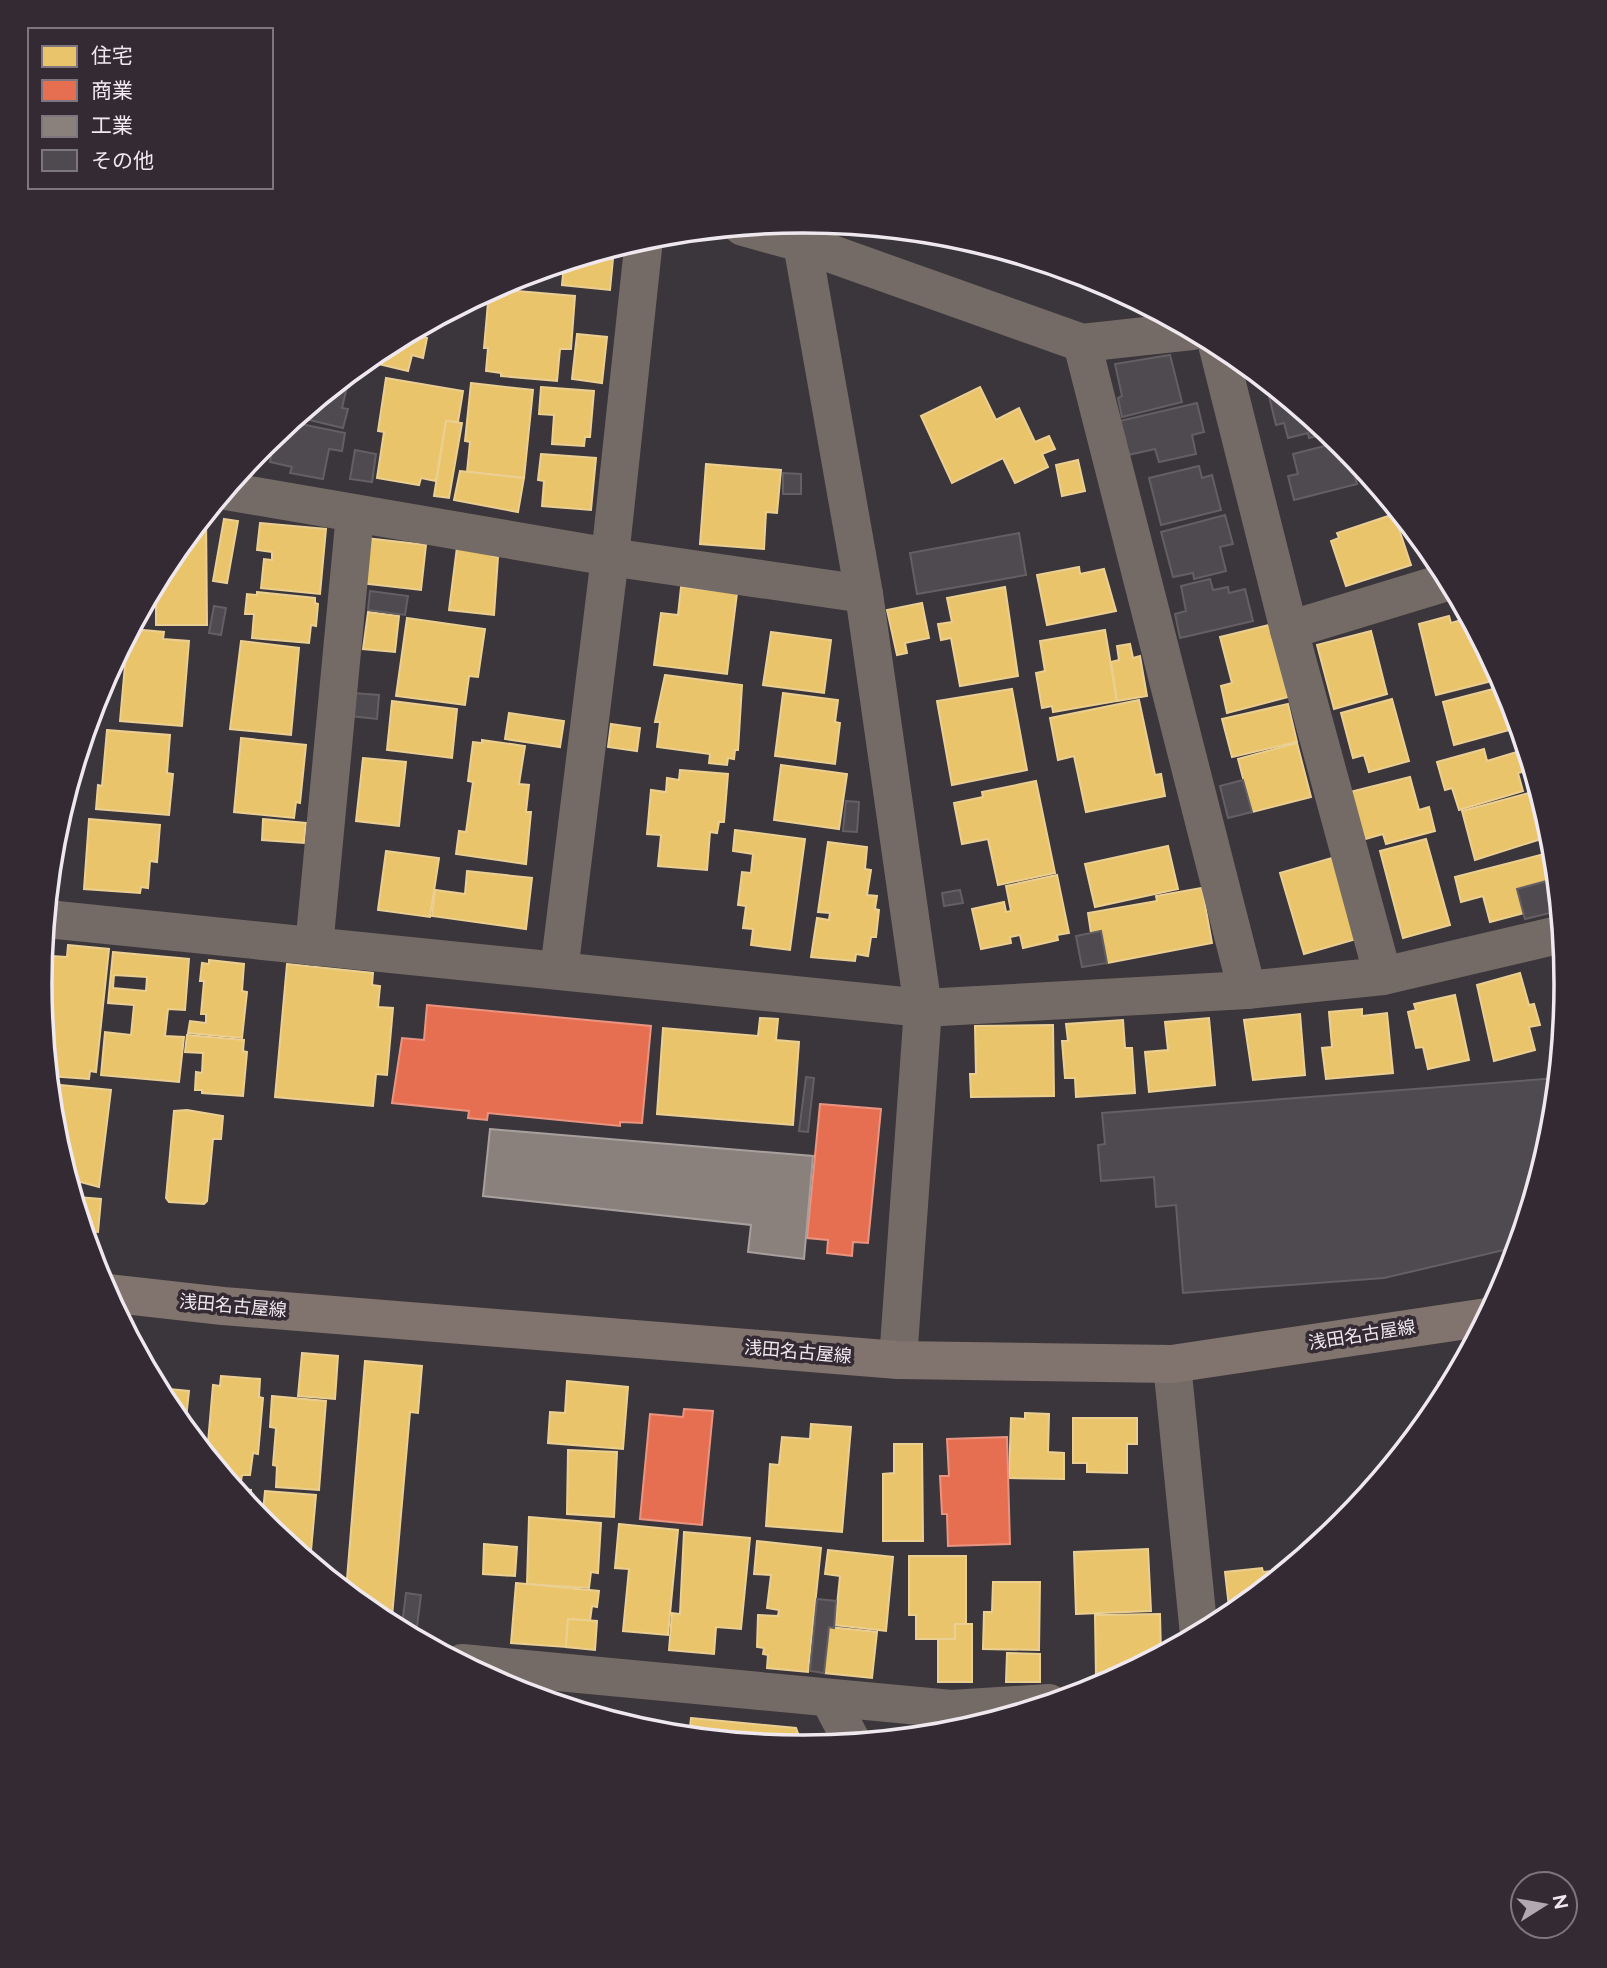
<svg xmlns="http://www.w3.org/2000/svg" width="1607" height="1968" viewBox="0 0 1607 1968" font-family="Raleway,'Noto Sans JP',sans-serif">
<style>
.homes{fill:#e9c46a;stroke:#ebcf92;stroke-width:2;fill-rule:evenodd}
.shops{fill:#e76f51;stroke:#e99480;stroke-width:2}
.industry{fill:#8a817c;stroke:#a8a09e;stroke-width:2}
.building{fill:#4f4a4f;stroke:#635f63;stroke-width:2}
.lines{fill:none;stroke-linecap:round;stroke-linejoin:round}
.minor{stroke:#756b66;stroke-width:38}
.major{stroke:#81736d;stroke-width:38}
.labels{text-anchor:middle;stroke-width:7;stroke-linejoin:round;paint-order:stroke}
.street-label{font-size:18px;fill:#efe9ef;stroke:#332a33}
.rim{fill:none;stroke:#efe9ef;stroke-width:3.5}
</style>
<rect width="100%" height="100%" fill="#3b363b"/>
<!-- homes -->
<g class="homes">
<path d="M 614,248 L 610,290 L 562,285 L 564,263 Z"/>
<path d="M 492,289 L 575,296 L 571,349 L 560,349 L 557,381 L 501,376 L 501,373 L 486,371 L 488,348 L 484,348 L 489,291 Z"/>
<path d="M 417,329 L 416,335 L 427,338 L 423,358 L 412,355 L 408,371 L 370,362 L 371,356 L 380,349 Z"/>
<path d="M 577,334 L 607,337 L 602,383 L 572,379 Z"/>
<path d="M 386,378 L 463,391 L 458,422 L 446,421 L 436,481 L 421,478 L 419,485 L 377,478 L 384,432 L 378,431 Z"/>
<path d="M 471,383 L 533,390 L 524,478 L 467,472 L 470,442 L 465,441 Z"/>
<path d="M 541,387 L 594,391 L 590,437 L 585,437 L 584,446 L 552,444 L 554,415 L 539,414 Z"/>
<path d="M 980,387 L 996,420 L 1019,408 L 1035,442 L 1049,436 L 1055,449 L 1042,454 L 1048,467 L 1015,483 L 1003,458 L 952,483 L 921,416 Z"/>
<path d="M 446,421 L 462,423 L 449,498 L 434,496 Z"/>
<path d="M 541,454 L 596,458 L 591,510 L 542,506 L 544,481 L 538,480 Z"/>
<path d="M 1078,460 L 1085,491 L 1062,496 L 1056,465 Z"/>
<path d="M 706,464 L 781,470 L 777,513 L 766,512 L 764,549 L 700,544 Z"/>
<path d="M 460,471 L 524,478 L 518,512 L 454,500 Z"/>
<path d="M 206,514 L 207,625 L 156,625 L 156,584 L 169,560 Z"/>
<path d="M 1394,514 L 1411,565 L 1346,586 L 1331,541 L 1339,538 L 1337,533 Z"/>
<path d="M 224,519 L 238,521 L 227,583 L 213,581 Z"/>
<path d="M 260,523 L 326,529 L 320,594 L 261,588 L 264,559 L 272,560 L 272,552 L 257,550 Z"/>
<path d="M 366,538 L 426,545 L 421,590 L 361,583 Z"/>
<path d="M 457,547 L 492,551 L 492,556 L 498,557 L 494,615 L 449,610 Z"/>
<path d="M 1079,567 L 1080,574 L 1104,569 L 1116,611 L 1047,625 L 1037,575 Z"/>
<path d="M 681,587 L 737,593 L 727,674 L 654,665 L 661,613 L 678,615 Z"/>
<path d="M 1005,587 L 1018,676 L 960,686 L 951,638 L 941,640 L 938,624 L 952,622 L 947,598 Z"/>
<path d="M 257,592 L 315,598 L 315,603 L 318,604 L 316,626 L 311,625 L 309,643 L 252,638 L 254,614 L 245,614 L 247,594 L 257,595 Z"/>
<path d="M 922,603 L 929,638 L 905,643 L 907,653 L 897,655 L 887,610 Z"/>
<path d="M 368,612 L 399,616 L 395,652 L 363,649 Z"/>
<path d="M 1449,616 L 1451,623 L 1469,618 L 1483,644 L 1492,681 L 1436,695 L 1419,624 Z"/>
<path d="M 407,618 L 485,629 L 478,677 L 469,676 L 465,705 L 396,696 Z"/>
<path d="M 1269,625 L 1288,697 L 1227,713 L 1221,686 L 1232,683 L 1220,637 Z"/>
<path d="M 132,629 L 164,632 L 163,639 L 189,641 L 182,726 L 120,721 L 125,665 L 113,664 Z"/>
<path d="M 1105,630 L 1117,701 L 1053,712 L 1052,706 L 1042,708 L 1036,673 L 1045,671 L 1040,641 Z"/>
<path d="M 1371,631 L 1387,694 L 1334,709 L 1317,645 Z"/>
<path d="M 771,632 L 831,640 L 824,693 L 763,685 Z"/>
<path d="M 241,641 L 299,648 L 291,735 L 230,729 Z"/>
<path d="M 1130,644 L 1133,658 L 1140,656 L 1147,696 L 1117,701 L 1111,662 L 1119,660 L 1117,646 Z"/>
<path d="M 665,675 L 742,685 L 738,750 L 735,750 L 734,759 L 728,758 L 727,765 L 709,763 L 710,754 L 657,747 L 660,722 L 655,722 Z"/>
<path d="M 1497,688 L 1509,730 L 1454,745 L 1443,702 Z"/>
<path d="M 1012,689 L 1027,770 L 952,785 L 937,701 Z"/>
<path d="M 783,693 L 838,700 L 835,722 L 840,723 L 835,764 L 775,756 Z"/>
<path d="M 1392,699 L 1409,761 L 1369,772 L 1364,755 L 1353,758 L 1341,713 Z"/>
<path d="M 1139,700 L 1155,775 L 1161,774 L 1165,796 L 1086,812 L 1074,756 L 1058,760 L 1050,718 Z"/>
<path d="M 392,701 L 457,709 L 452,758 L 387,750 Z"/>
<path d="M 1288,704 L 1297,742 L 1232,757 L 1222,719 Z"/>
<path d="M 509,713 L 564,721 L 560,747 L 505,739 Z"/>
<path d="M 611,724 L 640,728 L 637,751 L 608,747 Z"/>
<path d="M 107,730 L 170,735 L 167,773 L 173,774 L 169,815 L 96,809 L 98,785 L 102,786 Z"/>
<path d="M 241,738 L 306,745 L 300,803 L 296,802 L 294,818 L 234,812 Z"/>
<path d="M 482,740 L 525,746 L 519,784 L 529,785 L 526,812 L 531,812 L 526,864 L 456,854 L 459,831 L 466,832 L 473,782 L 468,781 L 473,742 L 482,743 Z"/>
<path d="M 1297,743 L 1311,797 L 1252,812 L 1238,759 Z"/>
<path d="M 1484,749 L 1487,761 L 1520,751 L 1526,771 L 1518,773 L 1523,791 L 1459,810 L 1452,788 L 1445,790 L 1437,762 Z"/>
<path d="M 363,758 L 406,762 L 399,826 L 356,821 Z"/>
<path d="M 781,765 L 847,774 L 839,829 L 774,820 Z"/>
<path d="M 680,770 L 728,774 L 724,822 L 719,822 L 717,833 L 710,832 L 707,870 L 658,866 L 661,835 L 647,834 L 651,790 L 666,792 L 667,778 L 679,780 Z"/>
<path d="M 1410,777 L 1419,810 L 1429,807 L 1435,831 L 1386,844 L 1383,834 L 1362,840 L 1350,792 Z"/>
<path d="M 1036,781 L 1055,873 L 998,885 L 988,839 L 962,844 L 954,803 L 983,797 L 982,792 Z"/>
<path d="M 1529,793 L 1541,839 L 1475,860 L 1462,811 Z"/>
<path d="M 89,819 L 160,825 L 157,862 L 150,861 L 148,888 L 141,887 L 140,893 L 84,889 Z"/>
<path d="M 263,819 L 306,823 L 304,843 L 262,840 Z"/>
<path d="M 735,830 L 805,839 L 790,950 L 751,945 L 753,929 L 743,928 L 746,906 L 738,905 L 742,872 L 751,873 L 753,854 L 733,851 Z"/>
<path d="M 1426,839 L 1450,925 L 1403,938 L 1380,851 Z"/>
<path d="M 828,842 L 867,847 L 865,869 L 871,870 L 867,895 L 877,896 L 875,909 L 879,910 L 876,937 L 871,937 L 868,956 L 856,954 L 855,961 L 811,957 L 817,918 L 829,920 L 830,913 L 818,912 Z"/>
<path d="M 1168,846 L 1178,889 L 1095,907 L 1085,864 Z"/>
<path d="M 386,851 L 439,858 L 430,917 L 378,910 Z"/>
<path d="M 1548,853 L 1555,879 L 1517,889 L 1524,913 L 1490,922 L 1483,896 L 1461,902 L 1455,877 Z"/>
<path d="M 1332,858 L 1356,939 L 1304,954 L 1280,873 Z"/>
<path d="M 467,871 L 532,878 L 526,929 L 432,916 L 435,890 L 465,894 Z"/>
<path d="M 1057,875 L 1069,933 L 1057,935 L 1058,940 L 1023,948 L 1020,935 L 1010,937 L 1011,943 L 981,949 L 972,909 L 1004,902 L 1006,912 L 1011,911 L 1006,886 Z"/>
<path d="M 1202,888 L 1212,943 L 1107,963 L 1101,931 L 1091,933 L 1088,913 L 1157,901 L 1156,896 Z"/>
<path d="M 68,945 L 109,949 L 96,1072 L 90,1071 L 89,1079 L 49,1076 L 45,1028 L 52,956 L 67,957 Z"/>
<path d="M 113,952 L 189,959 L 185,1010 L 168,1009 L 165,1036 L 184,1037 L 179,1082 L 101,1075 L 105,1032 L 131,1035 L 134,1005 L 108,1003 ZM 114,975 L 147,977 L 146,991 L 113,988 Z"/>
<path d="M 209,960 L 244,964 L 242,991 L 247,992 L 242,1038 L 188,1033 L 190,1021 L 206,1023 L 206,1014 L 201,1014 L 204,981 L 200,981 L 202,963 L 209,964 Z"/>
<path d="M 287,964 L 373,973 L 372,985 L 380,986 L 378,1007 L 393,1008 L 387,1075 L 376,1074 L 373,1106 L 275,1097 Z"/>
<path d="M 1520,973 L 1529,1005 L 1534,1004 L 1540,1025 L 1529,1027 L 1535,1050 L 1494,1061 L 1477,985 Z"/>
<path d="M 1455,995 L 1469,1060 L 1428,1069 L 1423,1047 L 1416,1048 L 1408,1012 L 1416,1010 L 1414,1004 Z"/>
<path d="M 1362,1009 L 1362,1016 L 1387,1013 L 1393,1073 L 1326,1079 L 1322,1048 L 1332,1047 L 1329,1012 Z"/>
<path d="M 1300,1014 L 1305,1075 L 1253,1080 L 1244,1020 Z"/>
<path d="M 760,1018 L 778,1019 L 776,1040 L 799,1042 L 793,1125 L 657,1114 L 663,1028 L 758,1036 Z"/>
<path d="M 1209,1018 L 1215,1085 L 1149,1092 L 1145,1052 L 1168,1050 L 1165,1022 Z"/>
<path d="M 1123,1020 L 1125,1048 L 1132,1048 L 1135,1093 L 1076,1097 L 1075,1078 L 1065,1078 L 1062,1041 L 1068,1041 L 1066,1024 Z"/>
<path d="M 1053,1025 L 1054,1096 L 971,1097 L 970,1074 L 976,1074 L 975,1026 Z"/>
<path d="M 187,1035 L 244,1040 L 243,1051 L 247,1052 L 243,1096 L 202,1093 L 202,1090 L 195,1090 L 196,1072 L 202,1073 L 203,1053 L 185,1052 Z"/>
<path d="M 50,1084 L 111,1090 L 99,1187 L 69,1179 L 57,1140 L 58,1132 L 55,1132 L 56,1094 L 51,1094 Z"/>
<path d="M 187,1110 L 223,1116 L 221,1139 L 213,1139 L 207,1201 L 204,1204 L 169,1202 L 166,1198 L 174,1111 Z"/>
<path d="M 77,1197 L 101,1199 L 98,1232 L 85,1231 Z"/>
<path d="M 302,1353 L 338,1356 L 335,1399 L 298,1396 Z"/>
<path d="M 365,1361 L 422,1366 L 418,1413 L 410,1412 L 392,1617 L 375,1615 L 346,1591 Z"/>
<path d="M 221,1376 L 260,1379 L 259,1397 L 263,1398 L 258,1454 L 253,1453 L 250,1475 L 242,1475 L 241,1481 L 228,1480 L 207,1454 L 213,1385 L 220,1386 Z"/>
<path d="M 567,1381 L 628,1387 L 623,1449 L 548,1443 L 550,1412 L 565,1413 Z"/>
<path d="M 158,1388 L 189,1391 L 185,1428 L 169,1408 Z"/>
<path d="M 272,1396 L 326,1401 L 319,1490 L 276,1487 L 277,1466 L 273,1465 L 276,1428 L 270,1427 Z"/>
<path d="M 1025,1413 L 1049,1414 L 1048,1452 L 1064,1453 L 1064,1479 L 1009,1478 L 1011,1418 L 1025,1419 Z"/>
<path d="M 1073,1418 L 1137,1418 L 1137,1444 L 1127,1444 L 1127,1473 L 1087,1472 L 1087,1463 L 1073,1463 Z"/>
<path d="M 811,1424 L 851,1427 L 842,1532 L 766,1526 L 770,1464 L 779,1465 L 782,1437 L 810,1439 Z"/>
<path d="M 894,1444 L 922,1444 L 923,1541 L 883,1541 L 883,1474 L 894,1473 Z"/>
<path d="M 568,1450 L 617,1452 L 614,1517 L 567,1514 Z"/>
<path d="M 235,1489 L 251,1490 L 250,1506 Z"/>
<path d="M 265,1491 L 316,1495 L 310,1562 L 262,1522 Z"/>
<path d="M 529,1517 L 601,1523 L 598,1573 L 591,1572 L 589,1588 L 527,1584 Z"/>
<path d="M 619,1524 L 678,1530 L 668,1635 L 623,1631 L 629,1569 L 615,1568 Z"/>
<path d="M 684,1532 L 750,1538 L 741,1629 L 716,1627 L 714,1654 L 669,1650 L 672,1613 L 680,1614 Z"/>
<path d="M 757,1541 L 821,1548 L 808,1672 L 767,1668 L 768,1655 L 763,1654 L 764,1648 L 757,1647 L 758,1615 L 778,1616 L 779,1610 L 767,1608 L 771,1575 L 754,1574 Z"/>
<path d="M 484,1544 L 517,1547 L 515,1576 L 483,1574 Z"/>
<path d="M 1148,1549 L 1151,1611 L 1076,1614 L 1074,1552 Z"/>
<path d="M 828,1550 L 893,1557 L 886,1631 L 835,1625 L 840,1576 L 825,1574 Z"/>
<path d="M 909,1556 L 966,1556 L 966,1624 L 955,1624 L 955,1639 L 916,1639 L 916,1615 L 909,1615 Z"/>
<path d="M 1262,1568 L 1263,1572 L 1280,1570 L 1281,1575 L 1230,1616 L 1225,1572 Z"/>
<path d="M 993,1582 L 1040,1582 L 1039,1650 L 983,1649 L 984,1612 L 992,1612 Z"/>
<path d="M 516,1583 L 599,1591 L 597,1607 L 592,1606 L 590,1621 L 568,1619 L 566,1647 L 511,1643 Z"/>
<path d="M 1160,1614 L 1161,1654 L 1117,1678 L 1096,1678 L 1095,1615 Z"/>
<path d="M 568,1619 L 597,1621 L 595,1650 L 566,1647 Z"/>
<path d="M 955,1624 L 972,1624 L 972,1682 L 938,1682 L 938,1639 L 955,1639 Z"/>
<path d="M 829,1627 L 877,1632 L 872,1678 L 824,1673 Z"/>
<path d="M 1007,1653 L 1040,1654 L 1040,1682 L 1006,1682 Z"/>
<path d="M 691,1718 L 796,1728 L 803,1747 L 689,1736 Z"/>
</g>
<!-- shops -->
<g class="shops">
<path d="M 427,1005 L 651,1026 L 642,1123 L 620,1122 L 620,1126 L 488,1113 L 487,1120 L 468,1118 L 469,1111 L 392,1103 L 402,1038 L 424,1040 Z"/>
<path d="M 820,1104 L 881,1109 L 868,1243 L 853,1242 L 852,1256 L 827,1253 L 828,1240 L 807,1238 Z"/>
<path d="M 684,1409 L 713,1411 L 702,1525 L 640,1519 L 650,1414 L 683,1417 Z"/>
<path d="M 1007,1437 L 1010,1544 L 948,1546 L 947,1514 L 942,1514 L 940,1476 L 949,1476 L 947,1439 Z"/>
</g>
<!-- industry -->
<path class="industry" d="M 490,1129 L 813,1156 L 804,1259 L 748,1252 L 751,1225 L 483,1196 Z"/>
<!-- building -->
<g class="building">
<path d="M 1170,355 L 1182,402 L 1122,417 L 1118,398 L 1122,396 L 1115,364 Z"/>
<path d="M 350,374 L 342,408 L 348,409 L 343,428 L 297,417 Z"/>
<path d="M 1280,393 L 1329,433 L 1309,438 L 1308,433 L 1288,438 L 1284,423 L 1276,425 L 1269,396 Z"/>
<path d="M 1197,403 L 1204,432 L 1192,435 L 1196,454 L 1159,462 L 1155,449 L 1128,455 L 1120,421 Z"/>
<path d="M 291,422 L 345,433 L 342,451 L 329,449 L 323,479 L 290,473 L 292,467 L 270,462 L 275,435 Z"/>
<path d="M 1340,442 L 1348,450 L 1357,484 L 1294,500 L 1288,476 L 1298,474 L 1293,454 Z"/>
<path d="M 355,450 L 376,454 L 372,482 L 350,479 Z"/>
<path d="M 1199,466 L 1202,478 L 1212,475 L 1221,510 L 1161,525 L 1149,478 Z"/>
<path d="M 783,473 L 801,474 L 801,494 L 783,494 Z"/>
<path d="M 1225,515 L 1233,544 L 1220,547 L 1226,571 L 1194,579 L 1193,573 L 1173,577 L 1161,532 Z"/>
<path d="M 1019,533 L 1026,575 L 917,594 L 910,553 Z"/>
<path d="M 1210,579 L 1213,590 L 1228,587 L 1229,593 L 1245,589 L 1253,621 L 1180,638 L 1175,614 L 1186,611 L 1181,586 Z"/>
<path d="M 370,591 L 408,596 L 405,615 L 368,610 Z"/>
<path d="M 214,606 L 226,608 L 221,635 L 209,633 Z"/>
<path d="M 353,693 L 379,695 L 377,719 L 350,716 Z"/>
<path d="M 1243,780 L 1252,812 L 1228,818 L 1220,786 Z"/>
<path d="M 846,801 L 859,802 L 857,832 L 843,831 Z"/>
<path d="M 1550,880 L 1558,911 L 1525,919 L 1517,889 Z"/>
<path d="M 960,890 L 963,903 L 944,906 L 942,893 Z"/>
<path d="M 1101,931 L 1107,963 L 1082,967 L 1076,936 Z"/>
<path d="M 806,1077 L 814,1078 L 808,1132 L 799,1131 Z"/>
<path d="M 1557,1078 L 1552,1133 L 1517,1247 L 1384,1278 L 1183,1293 L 1176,1205 L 1156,1207 L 1154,1177 L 1101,1181 L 1098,1145 L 1105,1144 L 1102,1113 Z"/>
<path d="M 1454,1378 L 1442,1400 L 1438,1382 Z"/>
<path d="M 406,1593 L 421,1595 L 417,1627 L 402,1625 Z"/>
<path d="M 817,1599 L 836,1601 L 834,1628 L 829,1627 L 824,1673 L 810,1671 Z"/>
</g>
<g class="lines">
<!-- minor -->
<g class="minor">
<path d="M 798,221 L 864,594 L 923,1008 L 898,1360"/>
<path d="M 743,227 L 801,243 L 1082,343 L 1192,331"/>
<path d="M 1082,343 L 1247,990"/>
<path d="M 1217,344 L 1289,630"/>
<path d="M 226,491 L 610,557 L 864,594"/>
<path d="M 47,919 L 923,1008 L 1247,990 L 1383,976 L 1562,934"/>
<path d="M 314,947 L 355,514"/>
<path d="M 559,971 L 610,557 L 644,239"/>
<path d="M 1383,976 L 1289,630 L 1450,581"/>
<path d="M 1172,1364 L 1199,1634"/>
<path d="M 462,1663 L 951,1709 L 1049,1703"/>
<path d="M 829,1698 L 852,1742"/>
</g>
<!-- major -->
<path class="major" d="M 107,1293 L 223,1306 L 898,1360 L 1172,1364 L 1487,1317"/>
</g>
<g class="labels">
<!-- street labels -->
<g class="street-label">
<text transform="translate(233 1306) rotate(5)" y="6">浅田名古屋線</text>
<text transform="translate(1362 1335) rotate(-9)" y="6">浅田名古屋線</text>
<text transform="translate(798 1352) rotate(5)" y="6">浅田名古屋線</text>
</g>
</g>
<!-- crop -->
<path d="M0 0H1607V1968H0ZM52 984a751 751 0 1 1 1502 0a751 751 0 1 1-1502 0Z" fill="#332a33" fill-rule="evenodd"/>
<path class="rim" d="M52 984a751 751 0 1 1 1502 0a751 751 0 1 1-1502 0Z"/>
<!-- legend -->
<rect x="28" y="28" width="245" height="161" fill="#332a33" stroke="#7e767e" stroke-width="2"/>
<rect x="42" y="46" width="35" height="21" fill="#e9c46a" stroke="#7e767e" stroke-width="2"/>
<text x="91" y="63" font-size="21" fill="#efe9ef">住宅</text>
<rect x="42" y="80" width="35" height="21" fill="#e76f51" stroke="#7e767e" stroke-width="2"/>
<text x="91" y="98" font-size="21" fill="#efe9ef">商業</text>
<rect x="42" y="116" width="35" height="21" fill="#8a817c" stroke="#7e767e" stroke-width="2"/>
<text x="91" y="133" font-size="21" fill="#efe9ef">工業</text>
<rect x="42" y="150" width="35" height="21" fill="#4f4a4f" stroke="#7e767e" stroke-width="2"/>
<text x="91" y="168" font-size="21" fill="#efe9ef">その他</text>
<!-- north arrow -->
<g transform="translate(1544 1905) rotate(79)"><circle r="33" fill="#332a33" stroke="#7e767e" stroke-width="2"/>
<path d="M0-5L12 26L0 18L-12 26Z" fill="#b0aab0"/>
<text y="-10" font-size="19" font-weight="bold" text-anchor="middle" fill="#efe9ef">N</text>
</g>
</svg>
